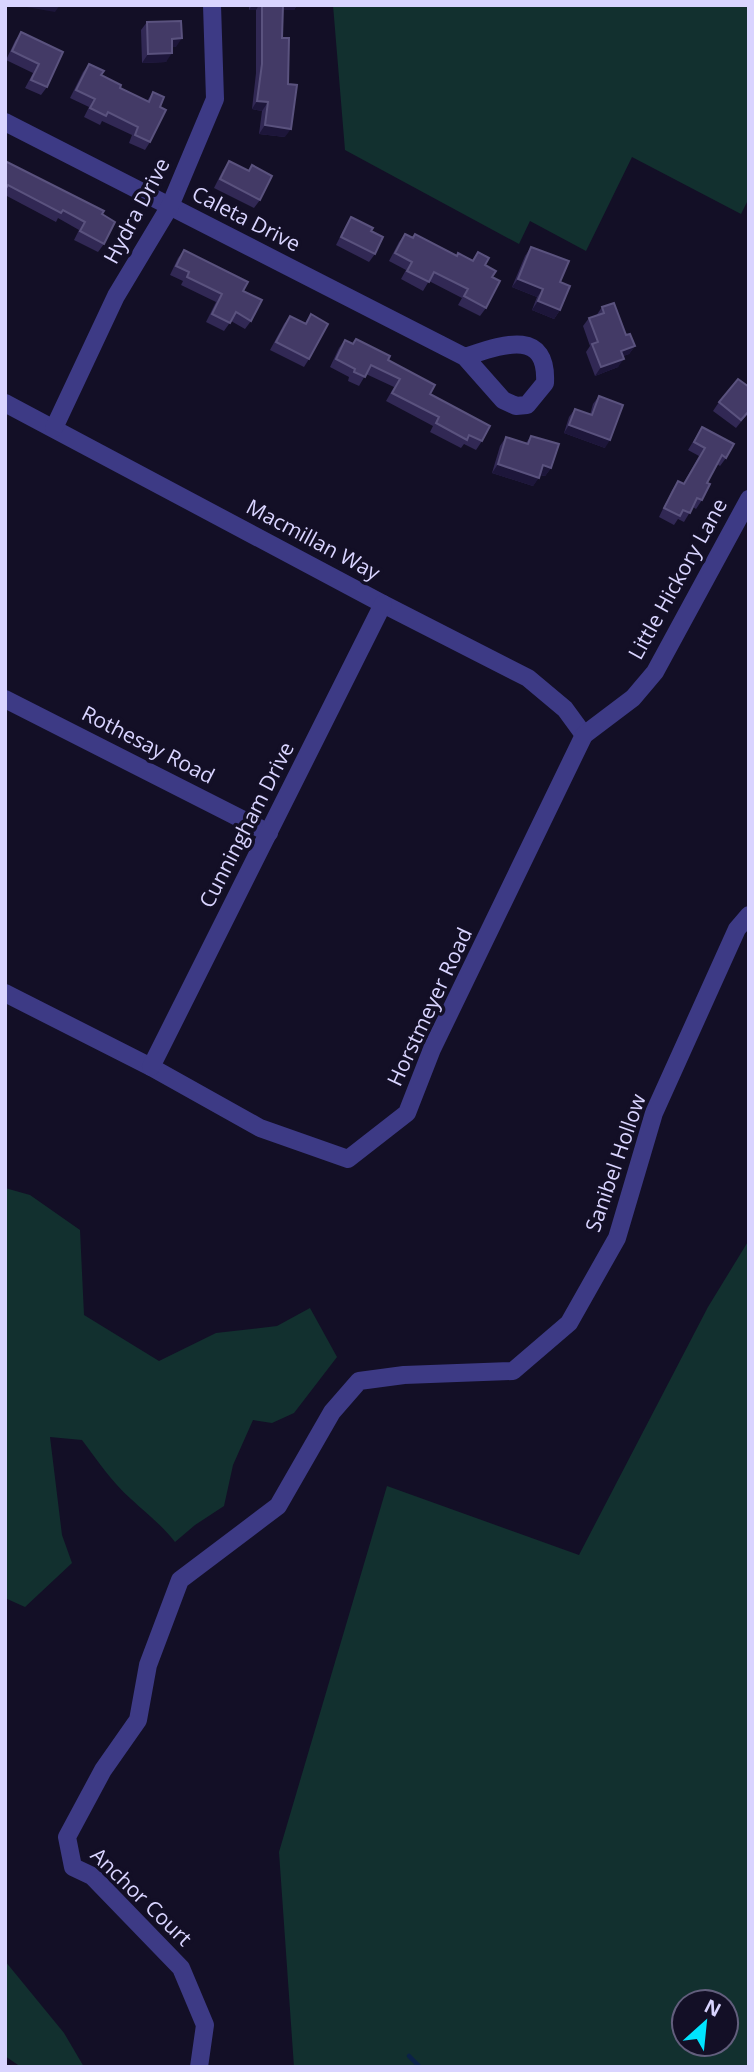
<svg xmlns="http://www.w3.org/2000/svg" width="754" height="2072" viewBox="0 0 754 2072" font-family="'Open Sans',sans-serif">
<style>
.green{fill:#12302f;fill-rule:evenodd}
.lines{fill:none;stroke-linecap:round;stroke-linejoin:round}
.stream{stroke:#0c2248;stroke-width:4.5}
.minor{stroke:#3d3a85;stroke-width:18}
.wall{fill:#312854}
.shaded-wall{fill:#1d163a}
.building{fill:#433a66;stroke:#5a527e;stroke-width:2}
.labels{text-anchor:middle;stroke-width:7;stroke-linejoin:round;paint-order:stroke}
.street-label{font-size:21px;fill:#d9d4ff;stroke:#130f26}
</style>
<rect width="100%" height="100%" fill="#130f26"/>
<!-- green -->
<g class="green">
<path d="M 333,5 L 749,5 L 749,198 L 741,214 L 632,157 L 586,251 L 530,221 L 519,244 L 345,150 Z"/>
<path d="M 5,1188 L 30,1195 L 80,1230 L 84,1315 L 159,1361 L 216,1333 L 277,1326 L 310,1308 L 337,1357 L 294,1413 L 272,1423 L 253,1420 L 233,1465 L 224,1506 L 195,1525 L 175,1542 C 160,1523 148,1515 131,1499 C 112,1482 97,1460 82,1440 L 50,1437 L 62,1535 L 72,1563 L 25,1607 L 5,1598 Z"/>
<path d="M 749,1240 L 749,2067 L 294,2067 L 279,1852 L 387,1486 L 579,1555 L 708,1307 ZM 684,2002 L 726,2002 L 726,2044 L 684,2044 Z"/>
<path d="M 5,1961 L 64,2033 L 84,2067 L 21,2067 L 5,2056 Z"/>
</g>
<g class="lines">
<!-- stream -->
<path class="stream" d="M 409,2056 L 420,2067"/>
<!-- minor -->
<g class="minor">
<path d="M 5,122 L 465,357 L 503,400 L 516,406 L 527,405 L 545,383 C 548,326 499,346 465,357"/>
<path d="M 5,403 L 383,604 L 528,678 L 565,709 L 584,735"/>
<path d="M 54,428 L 116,296 L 170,206 L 215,99 L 212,5"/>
<path d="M 5,699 L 269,833"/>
<path d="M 5,993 L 151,1067 L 260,1128 L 348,1159 L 407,1113 L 432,1049 L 584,735 L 633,698 L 655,672 L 749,499"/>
<path d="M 151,1067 L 383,604"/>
<path d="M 199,2067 L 205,2025 L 181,1968 L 92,1876 L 73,1867 L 67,1837 L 103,1770 L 138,1720 L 148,1665 L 180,1580 L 278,1506 L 332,1412 L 359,1381 L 404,1375 L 513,1371 L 569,1323 L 617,1238 L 654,1113 L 737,929 L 749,915"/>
</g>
</g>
<!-- wall -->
<g class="wall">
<path d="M 249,5 L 297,5 L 294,10 L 283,10 L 282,38 L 285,137 L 259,134 L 262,111 L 252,109 L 256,73 L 256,10 L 249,10 Z"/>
<path d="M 147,22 L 176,47 L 172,47 L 166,62 L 142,63 L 141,30 Z"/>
<path d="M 21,32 L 63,52 L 47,87 L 41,95 L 25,88 L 33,73 L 6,60 L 15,41 Z"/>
<path d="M 89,64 L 101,75 L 120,88 L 147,101 L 153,92 L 160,107 L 150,142 L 145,150 L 129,143 L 132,135 L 102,121 L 100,125 L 84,117 L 89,107 L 70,98 L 83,72 Z"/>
<path d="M 5,161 L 102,214 L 104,244 L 98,252 L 74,240 L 79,230 L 58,218 L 56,222 L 5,195 Z"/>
<path d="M 229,161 L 248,171 L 252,165 L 260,200 L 254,208 L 214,188 L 223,170 Z"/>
<path d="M 351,217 L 371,231 L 375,254 L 369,262 L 336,245 L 346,225 Z"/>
<path d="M 405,234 L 413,238 L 415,234 L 457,256 L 472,260 L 478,252 L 492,277 L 486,308 L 480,316 L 458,305 L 462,298 L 429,281 L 423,291 L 401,279 L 406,270 L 389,261 L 399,242 Z"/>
<path d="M 531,247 L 560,282 L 560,310 L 554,319 L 532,310 L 537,297 L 512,287 L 525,256 Z"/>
<path d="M 184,250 L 243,291 L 251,321 L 245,329 L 231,321 L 224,331 L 206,322 L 216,302 L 181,285 L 183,281 L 170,275 L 178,258 Z"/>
<path d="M 602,307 L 635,346 L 629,354 L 623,356 L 618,367 L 595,376 L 586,352 L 590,346 L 583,326 L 589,318 L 596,316 Z"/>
<path d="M 311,314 L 309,359 L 304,367 L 270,350 L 284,324 L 290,316 L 305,323 Z"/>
<path d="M 356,339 L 388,360 L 430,394 L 482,441 L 476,450 L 464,444 L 461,448 L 430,432 L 433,426 L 386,401 L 394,387 L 366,374 L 359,386 L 348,381 L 349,377 L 330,367 L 339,348 L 345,340 L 352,344 Z"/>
<path d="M 749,387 L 749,412 L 736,428 L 713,411 L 719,402 Z"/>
<path d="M 599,396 L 605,448 L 564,433 L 569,417 L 575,409 L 590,415 L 593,404 Z"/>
<path d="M 702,427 L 726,458 L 720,466 L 717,464 L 707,483 L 702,500 L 696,509 L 693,507 L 684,522 L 678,519 L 674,525 L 659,517 L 672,490 L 678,481 L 683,484 L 699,456 L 688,450 Z"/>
<path d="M 531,436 L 551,468 L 545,476 L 540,475 L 533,486 L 492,473 L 500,446 L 506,437 L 526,443 Z"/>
</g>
<!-- shaded-wall -->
<g class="shaded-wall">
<path d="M 60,5 L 55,12 L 21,6 L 21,5 Z"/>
<path d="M 252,5 L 259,5 L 256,10 L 249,10 Z"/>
<path d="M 281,5 L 297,5 L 294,10 L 277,10 Z"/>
<path d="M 182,38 L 176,47 L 166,47 L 172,39 Z"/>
<path d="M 172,53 L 166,62 L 142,63 L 148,54 Z"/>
<path d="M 257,101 L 268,102 L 262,111 L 252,109 Z"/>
<path d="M 265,125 L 291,129 L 285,137 L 259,134 Z"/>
<path d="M 518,279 L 543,289 L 537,297 L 512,287 Z"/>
<path d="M 538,301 L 560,310 L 554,319 L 532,310 Z"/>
<path d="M 635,346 L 629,354 L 615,359 L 621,351 Z"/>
<path d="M 624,359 L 618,367 L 595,376 L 601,367 Z"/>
<path d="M 569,425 L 610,440 L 605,448 L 564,433 Z"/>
<path d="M 498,464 L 539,478 L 533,486 L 492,473 Z"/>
<path d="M 543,465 L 551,468 L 545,476 L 538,474 Z"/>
</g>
<!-- building -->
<g class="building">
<path d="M 262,5 L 283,5 L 282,38 L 289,38 L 288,84 L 297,85 L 291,129 L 265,125 L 268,102 L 257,101 L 262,64 Z"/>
<path d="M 181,21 L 182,38 L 172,39 L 172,53 L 148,54 L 147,22 Z"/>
<path d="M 21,32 L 63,52 L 47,87 L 31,80 L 39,64 L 12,51 Z"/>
<path d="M 89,64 L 104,71 L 101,75 L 121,85 L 120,88 L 149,102 L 153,92 L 164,97 L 160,107 L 166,110 L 150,142 L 135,135 L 138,127 L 108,112 L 106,116 L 90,108 L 95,99 L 76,90 Z"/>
<path d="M 5,161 L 104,211 L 102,214 L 115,222 L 104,244 L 80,231 L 85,222 L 63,210 L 61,213 L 8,185 L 5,190 Z"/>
<path d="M 229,161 L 249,171 L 252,165 L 272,176 L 260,200 L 220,179 Z"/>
<path d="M 351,217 L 373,228 L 371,231 L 383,237 L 375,254 L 341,237 Z"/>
<path d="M 405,234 L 413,238 L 415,234 L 457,256 L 458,253 L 473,261 L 478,252 L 489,258 L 485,265 L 496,271 L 492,277 L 500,281 L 486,308 L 464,296 L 468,289 L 434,272 L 429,282 L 407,271 L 412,262 L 395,253 Z"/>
<path d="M 531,247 L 569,261 L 560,282 L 570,286 L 560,310 L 538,301 L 543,289 L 518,279 Z"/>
<path d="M 184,250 L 248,282 L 243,291 L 262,300 L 251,321 L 236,312 L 230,323 L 212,314 L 222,294 L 187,277 L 189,272 L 176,266 Z"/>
<path d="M 614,303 L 626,335 L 630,334 L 635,346 L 621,351 L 624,359 L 601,367 L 592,344 L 598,342 L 589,318 L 604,313 L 602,307 Z"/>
<path d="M 311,314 L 328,324 L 309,359 L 276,342 L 290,316 L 306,324 Z"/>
<path d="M 356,339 L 390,356 L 388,360 L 435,385 L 430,394 L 490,426 L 482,441 L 469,435 L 467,440 L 436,423 L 439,417 L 392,393 L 400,379 L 371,365 L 365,377 L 354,372 L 355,369 L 336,359 L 345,340 L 353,344 Z"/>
<path d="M 738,379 L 749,387 L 749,411 L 741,420 L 719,402 Z"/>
<path d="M 599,396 L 623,405 L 610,440 L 569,425 L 575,409 L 592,415 Z"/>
<path d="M 702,427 L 734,444 L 726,458 L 722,455 L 707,483 L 710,484 L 702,500 L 697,498 L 690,513 L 683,510 L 680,516 L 664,508 L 678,481 L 684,484 L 705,448 L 694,442 Z"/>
<path d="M 531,436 L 559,444 L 551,468 L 543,465 L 539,478 L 498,464 L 506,437 L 528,444 Z"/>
</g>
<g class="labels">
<!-- street labels -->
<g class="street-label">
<text transform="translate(137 211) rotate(-62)" y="7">Hydra Drive</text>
<text transform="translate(246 219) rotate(27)" y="7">Caleta Drive</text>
<text transform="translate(313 540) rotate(28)" y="7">Macmillan Way</text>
<text transform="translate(678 579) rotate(-61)" y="7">Little Hickory Lane</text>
<text transform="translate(148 745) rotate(27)" y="7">Rothesay Road</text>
<text transform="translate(247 825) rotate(-63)" y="7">Cunningham Drive</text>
<text transform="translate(430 1007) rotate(-65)" y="7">Horstmeyer Road</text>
<text transform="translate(616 1163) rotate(-71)" y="7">Sanibel Hollow</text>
<text transform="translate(141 1897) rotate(44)" y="7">Anchor Court</text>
</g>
</g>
<!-- border -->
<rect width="754" height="2072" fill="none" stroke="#d9d4ff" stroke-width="14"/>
<!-- north arrow -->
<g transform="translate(705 2023) rotate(27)"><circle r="33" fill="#130f26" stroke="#625e7d" stroke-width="2"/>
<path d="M0-5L12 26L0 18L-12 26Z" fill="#00e5ff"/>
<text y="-10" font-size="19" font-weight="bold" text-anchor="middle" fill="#d9d4ff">N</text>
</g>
</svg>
